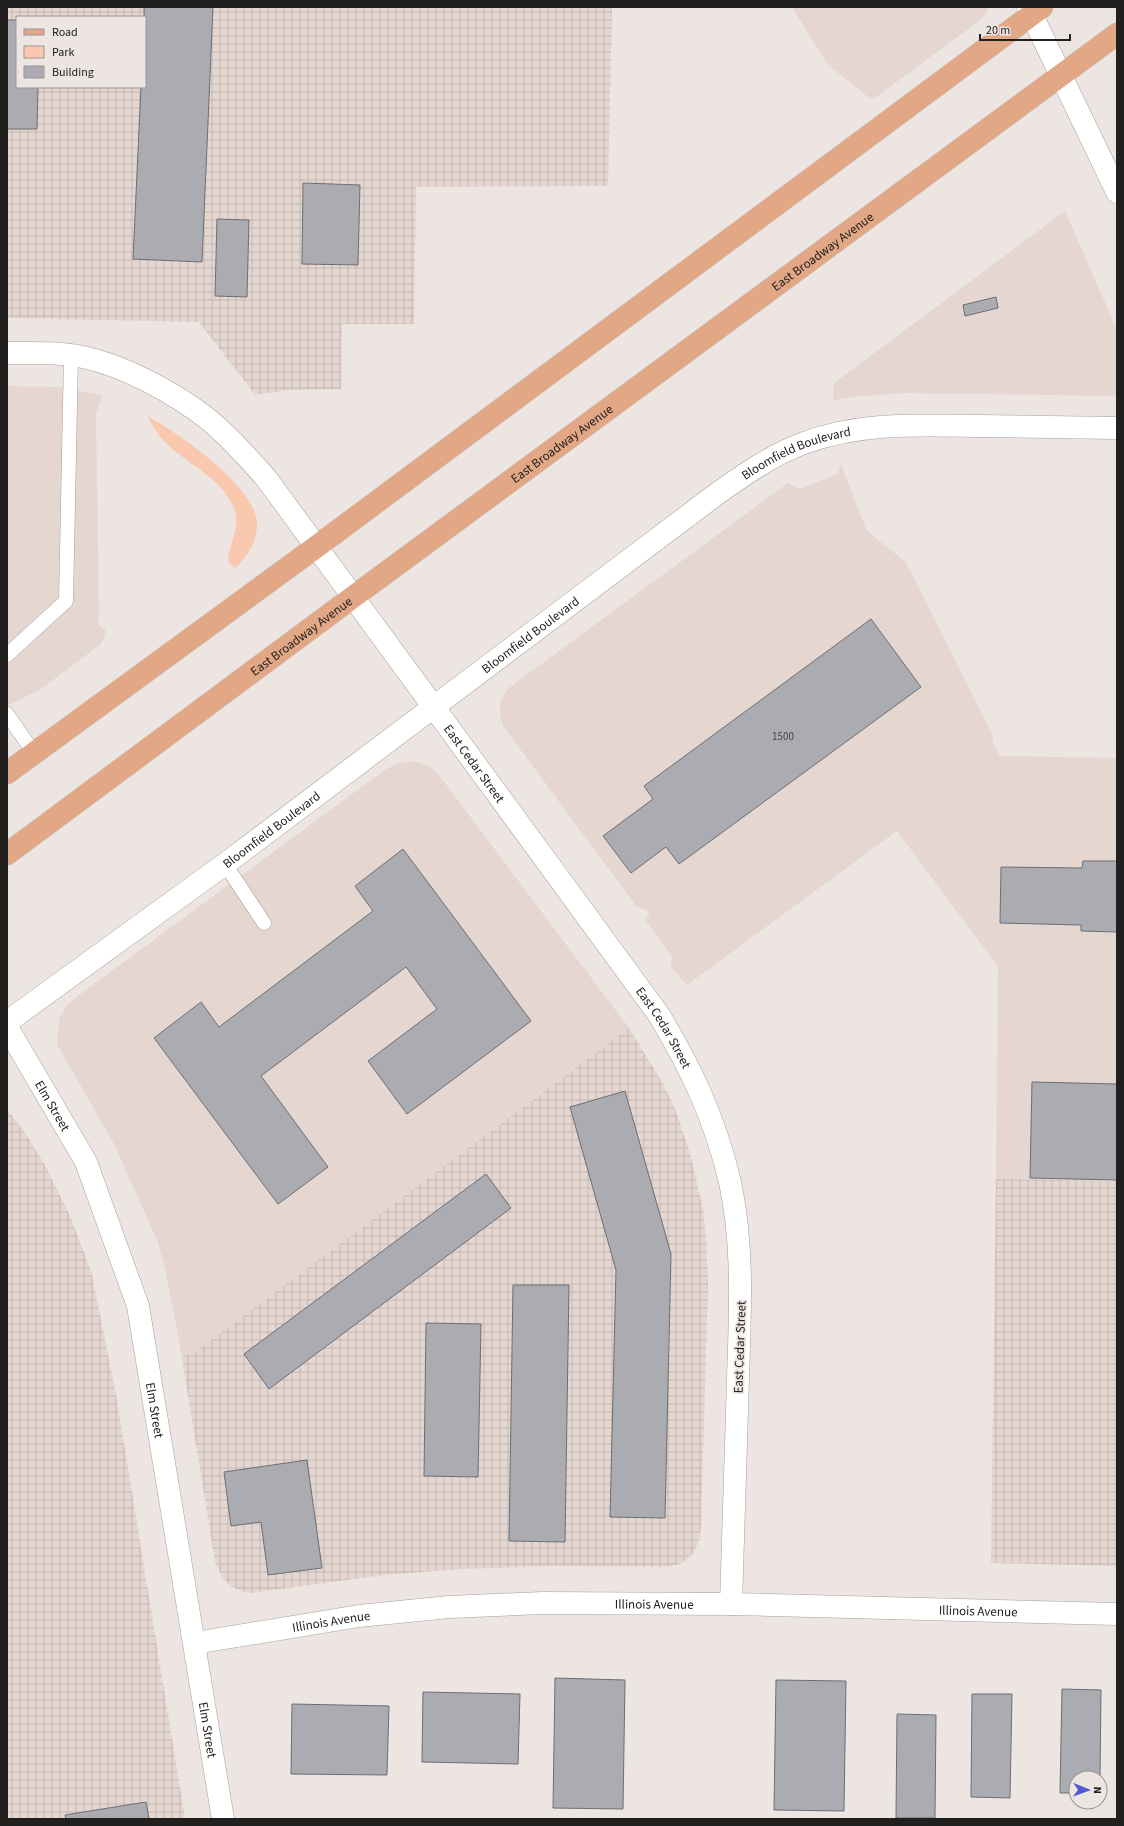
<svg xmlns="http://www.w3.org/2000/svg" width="1124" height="1826" viewBox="0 0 1124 1826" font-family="'Source Sans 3',sans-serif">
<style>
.built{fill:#e5d7d0}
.industrial{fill:url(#industrial-grid);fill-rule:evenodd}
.green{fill:#fac8af}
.building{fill:#aaacb2;stroke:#6c6e73}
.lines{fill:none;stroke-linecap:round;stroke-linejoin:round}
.lane-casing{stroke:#a6a09c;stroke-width:15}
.street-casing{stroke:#a6a09c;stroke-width:23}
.secondary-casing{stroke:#a6a09c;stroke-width:23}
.primary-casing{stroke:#c6c5c5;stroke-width:23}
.lane{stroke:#fff;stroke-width:14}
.street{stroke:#fff;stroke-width:22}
.secondary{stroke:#fff;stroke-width:22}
.primary{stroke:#e2a784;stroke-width:22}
.labels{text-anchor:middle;stroke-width:3.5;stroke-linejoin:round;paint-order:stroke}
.number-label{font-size:11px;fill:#444344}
.street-label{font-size:13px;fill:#22201f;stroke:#ece5e2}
</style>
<defs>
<pattern id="industrial-grid" width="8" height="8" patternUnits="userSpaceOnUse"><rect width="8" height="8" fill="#e5d7d0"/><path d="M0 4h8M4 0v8" fill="none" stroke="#c4b8b2"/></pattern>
</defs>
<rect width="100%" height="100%" fill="#ece5e2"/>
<!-- built -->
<g class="built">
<path d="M 792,7 L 989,7 L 985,15 L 978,22 L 872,100 L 828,65 Z"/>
<path d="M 1065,211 L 1117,330 L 1117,396 L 904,393 L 862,396 L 833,400 L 834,383 Z"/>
<path d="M 7,386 L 58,387 L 102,395 L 96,415 L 99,611 L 98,624 L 106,631 L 101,644 L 41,689 L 7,706 Z"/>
<path d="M 841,464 L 866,529 L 873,536 L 906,562 L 992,734 L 994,745 L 1000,756 L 1117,758 L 1117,1181 L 996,1179 L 998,966 L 897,831 L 687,985 L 671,967 L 672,956 L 644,918 L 650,915 L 646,909 L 637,907 L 503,726 L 500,714 L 500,704 L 503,696 L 510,687 L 788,483 L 799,489 L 838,474 Z"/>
<path d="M 414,761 L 432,768 L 439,775 L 629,1028 L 197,1352 L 182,1357 L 166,1273 L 158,1242 L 114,1144 L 58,1046 L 57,1037 L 60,1017 L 68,1004 L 75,998 L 386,769 L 399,763 Z"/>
</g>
<!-- industrial -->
<g class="industrial">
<path d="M 7,7 L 612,7 L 608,186 L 416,187 L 414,324 L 342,324 L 341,389 L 288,390 L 255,395 L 199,322 L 7,318 ZM 17,17 L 145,17 L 145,87 L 17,87 Z"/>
<path d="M 629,1028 L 662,1082 L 674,1106 L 690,1153 L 703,1209 L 706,1238 L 708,1283 L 701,1525 L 699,1541 L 693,1554 L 680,1564 L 665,1567 L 551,1566 L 462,1569 L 384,1575 L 251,1593 L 244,1592 L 232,1587 L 222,1577 L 215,1562 L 182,1357 L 197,1351 Z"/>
<path d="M 7,1109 L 24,1131 L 45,1165 L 70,1216 L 91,1271 L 116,1395 L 185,1819 L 7,1819 Z"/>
<path d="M 996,1179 L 1117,1181 L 1117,1566 L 991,1563 Z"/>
</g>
<!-- green -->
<path class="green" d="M 147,416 C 177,432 254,485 257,522 C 258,540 248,556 235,568 C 233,566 230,564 229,562 C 224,552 243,529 234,508 C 221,477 186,464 164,441 C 157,434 152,424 147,416 Z"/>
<!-- building -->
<g class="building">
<path d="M 144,7 L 213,7 L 202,262 L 133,259 L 141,87 L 145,87 Z"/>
<path d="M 7,20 L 17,20 L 17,87 L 38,87 L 37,129 L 7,129 Z"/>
<path d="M 303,183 L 360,185 L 358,265 L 302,264 Z"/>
<path d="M 217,219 L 249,220 L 247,297 L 215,296 Z"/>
<path d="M 996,297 L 998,308 L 965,316 L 963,305 Z"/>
<path d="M 871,619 L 921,687 L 679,864 L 666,847 L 631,873 L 603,836 L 653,799 L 644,786 Z"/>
<path d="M 403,849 L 531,1021 L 407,1114 L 368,1061 L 437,1009 L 406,967 L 261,1076 L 328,1167 L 278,1204 L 154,1038 L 201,1002 L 219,1027 L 373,911 L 355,886 Z"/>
<path d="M 1083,861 L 1117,861 L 1117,932 L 1081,931 L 1081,925 L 1000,923 L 1001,867 L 1082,868 Z"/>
<path d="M 1032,1082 L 1117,1084 L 1117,1180 L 1030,1178 Z"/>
<path d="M 625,1091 L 671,1254 L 665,1518 L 610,1517 L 616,1270 L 570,1107 Z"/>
<path d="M 486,1174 L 511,1208 L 269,1389 L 244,1354 Z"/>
<path d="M 513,1285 L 569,1285 L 565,1542 L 509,1541 Z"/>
<path d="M 426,1323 L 481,1324 L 478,1477 L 424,1476 Z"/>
<path d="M 307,1460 L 322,1568 L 268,1575 L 261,1522 L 231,1526 L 224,1472 Z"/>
<path d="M 555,1678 L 625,1680 L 623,1809 L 553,1808 Z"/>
<path d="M 776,1680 L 846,1681 L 844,1811 L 774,1810 Z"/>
<path d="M 1062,1689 L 1101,1690 L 1100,1778 L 1076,1778 L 1076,1793 L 1060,1793 Z"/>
<path d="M 423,1692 L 520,1694 L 518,1764 L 422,1762 Z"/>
<path d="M 972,1694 L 1012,1694 L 1010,1798 L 971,1797 Z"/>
<path d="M 292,1704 L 389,1706 L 387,1775 L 291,1774 Z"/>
<path d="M 897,1714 L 936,1715 L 935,1818 L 896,1818 Z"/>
<path d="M 146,1802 L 149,1819 L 66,1819 L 65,1815 Z"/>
</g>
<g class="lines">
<defs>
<g id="lane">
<path d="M 7,655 L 66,601 L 71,356"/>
<path d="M 7,714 L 34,753"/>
<path d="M 225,864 L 264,923"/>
</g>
<g id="street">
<path id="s1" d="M 7,353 C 32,353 58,352 83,357 C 125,366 175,393 209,420 C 230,437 248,458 266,478 L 659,1015 C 692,1070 715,1119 730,1182 C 744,1247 740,1313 738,1379 C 736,1454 733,1529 731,1604"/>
<path id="s2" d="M 7,1022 L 225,864 L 718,493 C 745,474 772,455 804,443 C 860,422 919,425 978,426 C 1024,427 1071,427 1117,428"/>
<path id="s3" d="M 7,1027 L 86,1162 L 138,1306 L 223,1819"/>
<path id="s4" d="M 195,1643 L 359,1616 L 449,1607 L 542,1603 L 731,1604 L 1117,1614"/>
</g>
<path id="secondary" d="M 1028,7 L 1117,192"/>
<g id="primary">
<path d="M 7,773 L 316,547 L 1042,7"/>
<path id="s5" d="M 7,854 L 353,597 L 1117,34"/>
</g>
</defs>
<!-- lane casing -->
<use href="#lane" class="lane-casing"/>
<!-- street casing -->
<use href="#street" class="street-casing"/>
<!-- secondary casing -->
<use href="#secondary" class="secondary-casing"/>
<!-- primary casing -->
<use href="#primary" class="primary-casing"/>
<!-- lane -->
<use href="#lane" class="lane"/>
<!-- street -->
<use href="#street" class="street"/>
<!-- secondary -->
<use href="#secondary" class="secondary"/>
<!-- primary -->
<use href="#primary" class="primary"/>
</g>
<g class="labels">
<!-- number labels -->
<g class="number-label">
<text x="783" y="740">1500</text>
</g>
<!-- street labels -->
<g class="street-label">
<text dy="5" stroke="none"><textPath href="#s5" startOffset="1014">East Broadway Avenue</textPath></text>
<text dy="5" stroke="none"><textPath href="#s5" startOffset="690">East Broadway Avenue</textPath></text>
<text dy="5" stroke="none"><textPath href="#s2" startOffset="975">Bloomfield Boulevard</textPath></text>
<text dy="5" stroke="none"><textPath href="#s2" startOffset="651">Bloomfield Boulevard</textPath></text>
<text dy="5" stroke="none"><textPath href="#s5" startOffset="366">East Broadway Avenue</textPath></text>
<text dy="5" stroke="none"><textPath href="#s1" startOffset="653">East Cedar Street</textPath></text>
<text dy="5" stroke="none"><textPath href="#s2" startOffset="327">Bloomfield Boulevard</textPath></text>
<text dy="5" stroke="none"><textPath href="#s1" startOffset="978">East Cedar Street</textPath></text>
<text dy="5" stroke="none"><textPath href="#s3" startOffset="91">Elm Street</textPath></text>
<text transform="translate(739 1347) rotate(-88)" y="5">East Cedar Street</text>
<text dy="5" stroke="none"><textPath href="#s3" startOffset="415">Elm Street</textPath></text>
<text dy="5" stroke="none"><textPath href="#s4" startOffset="462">Illinois Avenue</textPath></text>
<text dy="5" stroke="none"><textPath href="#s4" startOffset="786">Illinois Avenue</textPath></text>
<text dy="5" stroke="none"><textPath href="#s4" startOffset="138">Illinois Avenue</textPath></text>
<text dy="5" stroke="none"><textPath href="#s3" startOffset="739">Elm Street</textPath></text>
</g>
</g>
<!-- border -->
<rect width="1124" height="1826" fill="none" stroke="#22201f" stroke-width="16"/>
<!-- legend -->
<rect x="16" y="16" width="130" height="72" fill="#ece5e2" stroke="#9b9694"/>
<rect x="24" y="29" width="20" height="6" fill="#e2a784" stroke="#9b9694"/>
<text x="52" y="36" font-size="12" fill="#22201f">Road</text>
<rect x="24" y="46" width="20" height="12" fill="#fac8af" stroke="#9b9694"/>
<text x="52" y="56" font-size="12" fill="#22201f">Park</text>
<rect x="24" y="66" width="20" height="12" fill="#aaacb2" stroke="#9b9694"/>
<text x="52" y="76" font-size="12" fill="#22201f">Building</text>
<!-- north arrow -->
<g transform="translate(1088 1790) rotate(91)"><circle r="19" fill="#ece5e2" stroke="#9b9694"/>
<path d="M0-3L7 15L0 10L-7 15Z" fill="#515ad1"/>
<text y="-6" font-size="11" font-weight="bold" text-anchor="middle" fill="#22201f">N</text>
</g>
<!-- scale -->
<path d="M980 34v6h90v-6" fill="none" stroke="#22201f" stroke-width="2"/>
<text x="986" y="34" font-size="12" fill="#22201f" stroke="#ece5e2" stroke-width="3" paint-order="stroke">20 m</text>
</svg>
